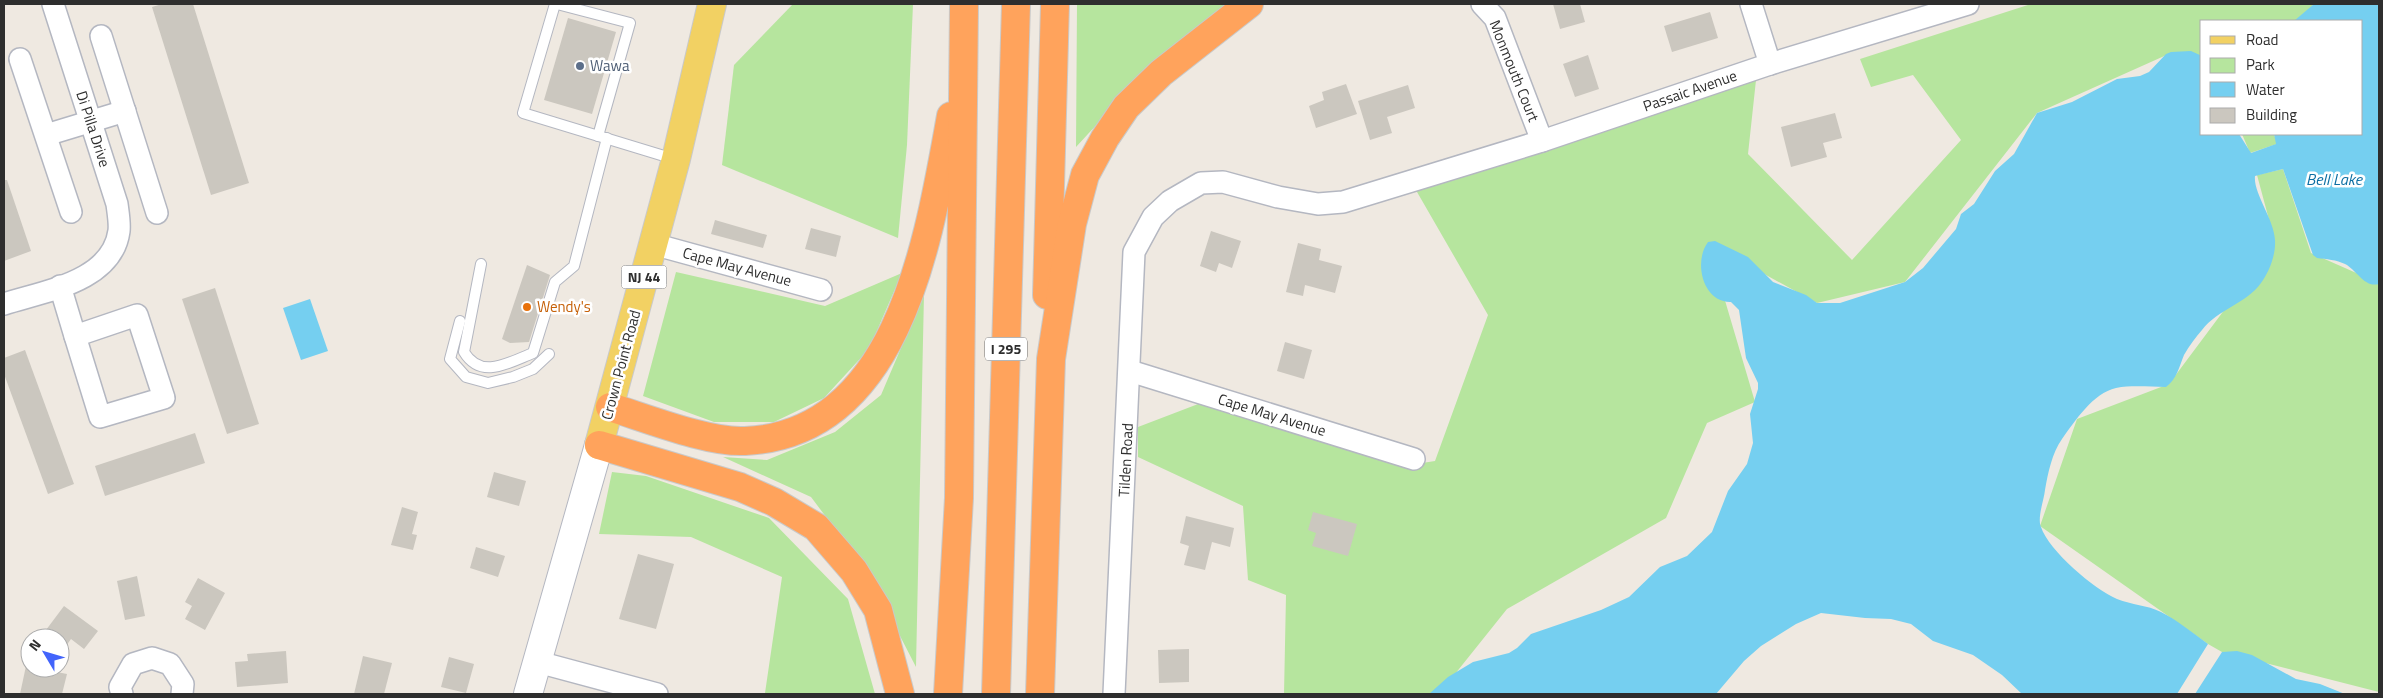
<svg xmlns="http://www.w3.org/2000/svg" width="2383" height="698" viewBox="0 0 2383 698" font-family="'Titillium Web',sans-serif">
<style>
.green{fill:#b6e59e}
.water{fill:#75cff0}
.building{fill:#cbc7bf}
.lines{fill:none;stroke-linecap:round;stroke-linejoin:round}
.service-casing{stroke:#b4b7c1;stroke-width:12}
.minor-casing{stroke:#b4b7c1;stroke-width:24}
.secondary-casing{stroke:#b4b7c1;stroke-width:30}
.primary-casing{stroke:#c9c9c9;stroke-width:30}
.motorway-casing{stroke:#c9c9c9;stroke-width:30}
.service{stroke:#fff;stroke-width:10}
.minor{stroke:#fff;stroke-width:21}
.secondary{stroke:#fff;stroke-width:28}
.primary{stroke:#f2d163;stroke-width:28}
.motorway{stroke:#ffa35c;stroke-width:28}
.service-dot{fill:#5c6f8a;stroke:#fff;stroke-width:2}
.food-dot{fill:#e8710a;stroke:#fff;stroke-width:2}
.labels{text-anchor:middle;stroke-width:5;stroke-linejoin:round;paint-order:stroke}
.shield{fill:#fff;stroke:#6d6d6d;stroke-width:1}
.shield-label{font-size:14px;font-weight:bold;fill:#2e2e2e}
.service-label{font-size:15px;fill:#4e5e75;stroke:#fff;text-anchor:start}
.street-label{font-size:15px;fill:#2e2e2e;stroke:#fff}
.food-label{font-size:15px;fill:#c56008;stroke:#fff;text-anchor:start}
.water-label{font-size:16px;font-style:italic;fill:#0d6fa3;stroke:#fff}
</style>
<rect width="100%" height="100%" fill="#efe9e1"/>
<!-- green -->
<g class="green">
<path d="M 793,4 L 913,4 L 907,145 L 898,238 L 722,165 L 734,65 Z"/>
<path d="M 1077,4 L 1233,4 L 1146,71 L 1076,147 Z"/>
<path d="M 2031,4 L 2314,4 L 2298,21 L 2202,21 L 2202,61 L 2171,53 L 2037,113 L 1905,282 L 1817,303 L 1708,243 L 1755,402 L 1707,423 L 1666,518 L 1507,609 L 1439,694 L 1284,694 L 1286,595 L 1248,580 L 1243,506 L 1138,457 L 1138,427 L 1206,401 L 1403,466 L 1435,461 L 1488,315 L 1413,185 L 1756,80 L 1748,154 L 1852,260 L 1961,140 L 1913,75 L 1871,87 L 1860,59 Z"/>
<path d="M 2242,134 L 2274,134 L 2277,144 L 2250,153 Z"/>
<path d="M 2283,169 L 2311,253 L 2379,283 L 2379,692 L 2222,652 L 2208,644 L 2040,526 L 2077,419 L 2169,384 L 2275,242 L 2257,175 Z"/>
<path d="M 676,272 L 825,306 L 902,273 L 869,349 L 824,398 L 774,422 L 714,422 L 643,396 Z"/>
<path d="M 924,294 L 916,667 L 866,570 L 811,497 L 723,457 L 767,460 L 835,432 L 881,395 Z"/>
<path d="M 612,472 L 646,476 L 769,518 L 848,599 L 875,694 L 765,693 L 782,577 L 691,537 L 599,534 Z"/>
</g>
<!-- water -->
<g class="water">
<path d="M 2314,4 L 2379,4 L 2379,284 C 2364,288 2357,270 2345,264 C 2337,260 2326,259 2317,258 L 2313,255 L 2283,169 L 2255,176 C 2253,193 2274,219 2275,240 C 2276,255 2269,272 2261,283 C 2246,304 2218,309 2202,330 C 2196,337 2189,346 2184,355 C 2179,367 2177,379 2166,387 C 2150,387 2132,385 2116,388 C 2093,393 2075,421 2062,439 C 2052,453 2048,473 2045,490 C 2044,500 2037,518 2041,527 C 2049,551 2094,589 2117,599 C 2132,605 2147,605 2161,612 C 2177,620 2193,633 2208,644 L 2177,694 L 2022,694 L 2002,675 L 1973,655 L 1933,641 L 1911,624 L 1891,619 L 1865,618 L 1821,613 L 1796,624 L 1761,646 L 1744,661 L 1716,694 L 1429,694 L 1448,677 L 1473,662 L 1509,653 L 1517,648 L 1531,634 L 1601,610 L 1629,597 L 1660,567 L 1687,556 L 1712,532 L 1728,491 L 1747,464 L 1753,443 L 1750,414 L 1758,389 L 1758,383 L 1746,358 L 1739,310 L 1731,302 C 1703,303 1693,262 1708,242 L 1715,241 L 1748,257 L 1773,282 L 1806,295 L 1817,303 L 1840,303 L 1905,282 L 1923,268 L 1956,229 L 1961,214 L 1974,204 L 1995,171 L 2014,154 L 2037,113 L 2072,102 L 2117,79 L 2140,76 L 2149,72 L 2166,54 L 2171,52 L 2191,51 L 2202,56 L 2202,134 L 2239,134 L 2251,153 L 2276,144 L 2274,134 L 2362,134 L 2362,21 L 2294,21 Z"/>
<path d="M 310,299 L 328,351 L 301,360 L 283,308 Z"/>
<path d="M 2237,651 L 2252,655 L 2296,679 L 2320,684 L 2345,694 L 2195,694 L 2222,652 Z"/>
</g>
<!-- building -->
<g class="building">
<path d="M 162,4 L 193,4 L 249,183 L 211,195 L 152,7 Z"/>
<path d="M 1553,4 L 1580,4 L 1585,22 L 1560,29 Z"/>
<path d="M 1710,12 L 1718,38 L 1672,52 L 1664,26 Z"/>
<path d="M 568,18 L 616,32 L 592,114 L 544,100 Z"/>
<path d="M 1588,55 L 1599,89 L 1575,97 L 1563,64 Z"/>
<path d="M 1346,84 L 1357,114 L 1316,128 L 1309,106 L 1324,100 L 1322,92 Z"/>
<path d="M 1408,85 L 1415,108 L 1387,117 L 1392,133 L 1370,140 L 1358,101 Z"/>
<path d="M 1835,113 L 1842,138 L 1823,143 L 1827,157 L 1791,167 L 1781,127 Z"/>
<path d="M 4,180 L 7,180 L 31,251 L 4,261 Z"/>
<path d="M 715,220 L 767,235 L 763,248 L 711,234 Z"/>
<path d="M 811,228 L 841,236 L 836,257 L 805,249 Z"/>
<path d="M 1211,231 L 1241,241 L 1232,268 L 1219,263 L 1216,272 L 1200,266 Z"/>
<path d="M 1298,243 L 1321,249 L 1319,260 L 1342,266 L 1335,293 L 1305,285 L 1303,296 L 1286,292 Z"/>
<path d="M 527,265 L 550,275 L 529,342 L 510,343 L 502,339 Z"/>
<path d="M 215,288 L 259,424 L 227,434 L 182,299 Z"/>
<path d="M 1285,342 L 1312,350 L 1304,379 L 1277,371 Z"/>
<path d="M 25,350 L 74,484 L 48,494 L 4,374 L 4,358 Z"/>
<path d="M 195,433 L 205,463 L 105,496 L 95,466 Z"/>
<path d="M 494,472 L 526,481 L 519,506 L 487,497 Z"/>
<path d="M 402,507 L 418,512 L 412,534 L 417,535 L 413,550 L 391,545 Z"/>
<path d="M 1313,512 L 1357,524 L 1348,556 L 1312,546 L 1316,533 L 1308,530 Z"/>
<path d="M 1186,516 L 1234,528 L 1230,547 L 1212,542 L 1205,570 L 1184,565 L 1189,546 L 1180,543 Z"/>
<path d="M 476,547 L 505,556 L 498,577 L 470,568 Z"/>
<path d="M 638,554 L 674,564 L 656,629 L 619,619 Z"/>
<path d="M 137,576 L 145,616 L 125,620 L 117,581 Z"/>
<path d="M 198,578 L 225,593 L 205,630 L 185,619 L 192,606 L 185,602 Z"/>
<path d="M 64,606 L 98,631 L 84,649 L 71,639 L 66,646 L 60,641 L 60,638 L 56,638 L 46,630 Z"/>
<path d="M 1189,649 L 1189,682 L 1159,683 L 1158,650 Z"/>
<path d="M 286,651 L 288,683 L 237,687 L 235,662 L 248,661 L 247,654 Z"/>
<path d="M 363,656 L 392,663 L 384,694 L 354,694 Z"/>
<path d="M 449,657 L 474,664 L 466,693 L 441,687 Z"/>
<path d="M 26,666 L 67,674 L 62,694 L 20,694 Z"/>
</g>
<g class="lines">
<defs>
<g id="service">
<path d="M 555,4 L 523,113 L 674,159"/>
<path d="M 557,4 L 630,23 L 598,136"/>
<path d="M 481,264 L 464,352 C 481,380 508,363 533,353 L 555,282 L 574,266 L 607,138"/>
<path d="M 460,321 L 450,359 L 466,377 L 488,383 L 513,377 L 533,369 L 549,354"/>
</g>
<g id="minor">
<path d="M 1482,4 L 1495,18 L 1542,141"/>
<path d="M 1751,4 L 1770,64"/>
<path d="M 101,36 L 157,213"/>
<path d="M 20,59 L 71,212"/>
<path d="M 46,135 L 125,111"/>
<path d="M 653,244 L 821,290"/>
<path d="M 60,286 L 75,336"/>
<path d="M 4,304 C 44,291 112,282 119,231 C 120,223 118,212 117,204 L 53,4"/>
<path d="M 137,315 L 164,398 L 100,417 L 75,336 Z"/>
<path d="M 1130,371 L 1414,459"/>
<path d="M 538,662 L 657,694"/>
<path d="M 122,694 L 120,687 L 133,664 L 152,658 L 170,664 L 183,684 L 182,694"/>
<path d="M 1114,694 L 1134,252 L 1153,217 L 1170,201 L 1201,183 L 1223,182 L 1278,197 L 1318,204 L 1343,202 L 1542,141 L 1770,64 L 1968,4"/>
</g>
<path id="secondary" d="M 528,694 L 599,445"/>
<path id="primary" d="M 599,445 L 676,159 L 712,4"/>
<g id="motorway">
<path d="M 1047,295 L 1055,4"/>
<path d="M 610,407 C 646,418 709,443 745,441 C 900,434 929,237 951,116"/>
<path d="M 599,445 L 740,487 L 774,502 L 816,527 L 854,571 L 878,610 L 900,694"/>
<path d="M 948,694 L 959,498 L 964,4"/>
<path d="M 996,694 L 1016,4"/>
<path d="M 1040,694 L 1051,359 L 1072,224 L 1085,175 L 1105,138 L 1126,107 L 1161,73 L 1249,4"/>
</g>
</defs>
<!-- service casing -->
<use href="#service" class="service-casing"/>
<!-- minor casing -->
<use href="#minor" class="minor-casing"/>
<!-- secondary casing -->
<use href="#secondary" class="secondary-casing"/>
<!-- primary casing -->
<use href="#primary" class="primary-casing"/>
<!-- motorway casing -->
<use href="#motorway" class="motorway-casing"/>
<!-- service -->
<use href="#service" class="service"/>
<!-- minor -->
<use href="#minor" class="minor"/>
<!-- secondary -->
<use href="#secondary" class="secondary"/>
<!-- primary -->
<use href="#primary" class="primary"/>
<!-- motorway -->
<use href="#motorway" class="motorway"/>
</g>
<!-- markers -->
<circle class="service-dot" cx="580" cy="66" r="5"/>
<circle class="food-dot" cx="527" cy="307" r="5"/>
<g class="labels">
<!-- shield labels -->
<g class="shield">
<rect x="621.5" y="265.5" width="45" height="23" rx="4"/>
<rect x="985" y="337.5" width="42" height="23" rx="4"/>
</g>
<g class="shield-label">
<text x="644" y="282">NJ 44</text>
<text x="1006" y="354">I 295</text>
</g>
<!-- service labels -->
<g class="service-label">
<text x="590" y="71">Wawa</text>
</g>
<!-- street labels -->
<g class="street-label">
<text transform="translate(1514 71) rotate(68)" y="5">Monmouth Court</text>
<text transform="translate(1690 91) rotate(-19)" y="5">Passaic Avenue</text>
<text transform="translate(93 129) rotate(72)" y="5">Di Pilla Drive</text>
<text transform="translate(737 267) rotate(15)" y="5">Cape May Avenue</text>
<text transform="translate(621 365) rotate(-75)" y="5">Crown Point Road</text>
<text transform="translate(1272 415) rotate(17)" y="5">Cape May Avenue</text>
<text transform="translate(1126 460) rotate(-87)" y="5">Tilden Road</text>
</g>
<!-- food labels -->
<g class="food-label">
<text x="537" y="312">Wendy's</text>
</g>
<!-- water labels -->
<g class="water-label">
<text x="2334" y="185">Bell Lake</text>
</g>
</g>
<!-- border -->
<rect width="2383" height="698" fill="none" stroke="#2e2e2e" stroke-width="10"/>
<!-- legend -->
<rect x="2200" y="20" width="162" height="115" fill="#ffffff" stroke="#ababab"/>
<rect x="2210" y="36" width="25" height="8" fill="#f2d163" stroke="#ababab"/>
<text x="2246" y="45" font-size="15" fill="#2e2e2e">Road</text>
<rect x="2210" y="58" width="25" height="15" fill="#b6e59e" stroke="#ababab"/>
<text x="2246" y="70" font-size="15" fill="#2e2e2e">Park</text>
<rect x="2210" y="82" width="25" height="15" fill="#75cff0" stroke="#ababab"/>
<text x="2246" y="95" font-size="15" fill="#2e2e2e">Water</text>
<rect x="2210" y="108" width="25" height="15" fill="#cbc7bf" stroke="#ababab"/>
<text x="2246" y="120" font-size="15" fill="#2e2e2e">Building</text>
<!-- north arrow -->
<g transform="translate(45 653) rotate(308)"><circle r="24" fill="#ffffff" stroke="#ababab"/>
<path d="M0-4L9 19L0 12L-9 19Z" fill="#4264fb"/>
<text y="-8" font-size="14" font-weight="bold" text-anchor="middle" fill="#2e2e2e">N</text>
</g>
</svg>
